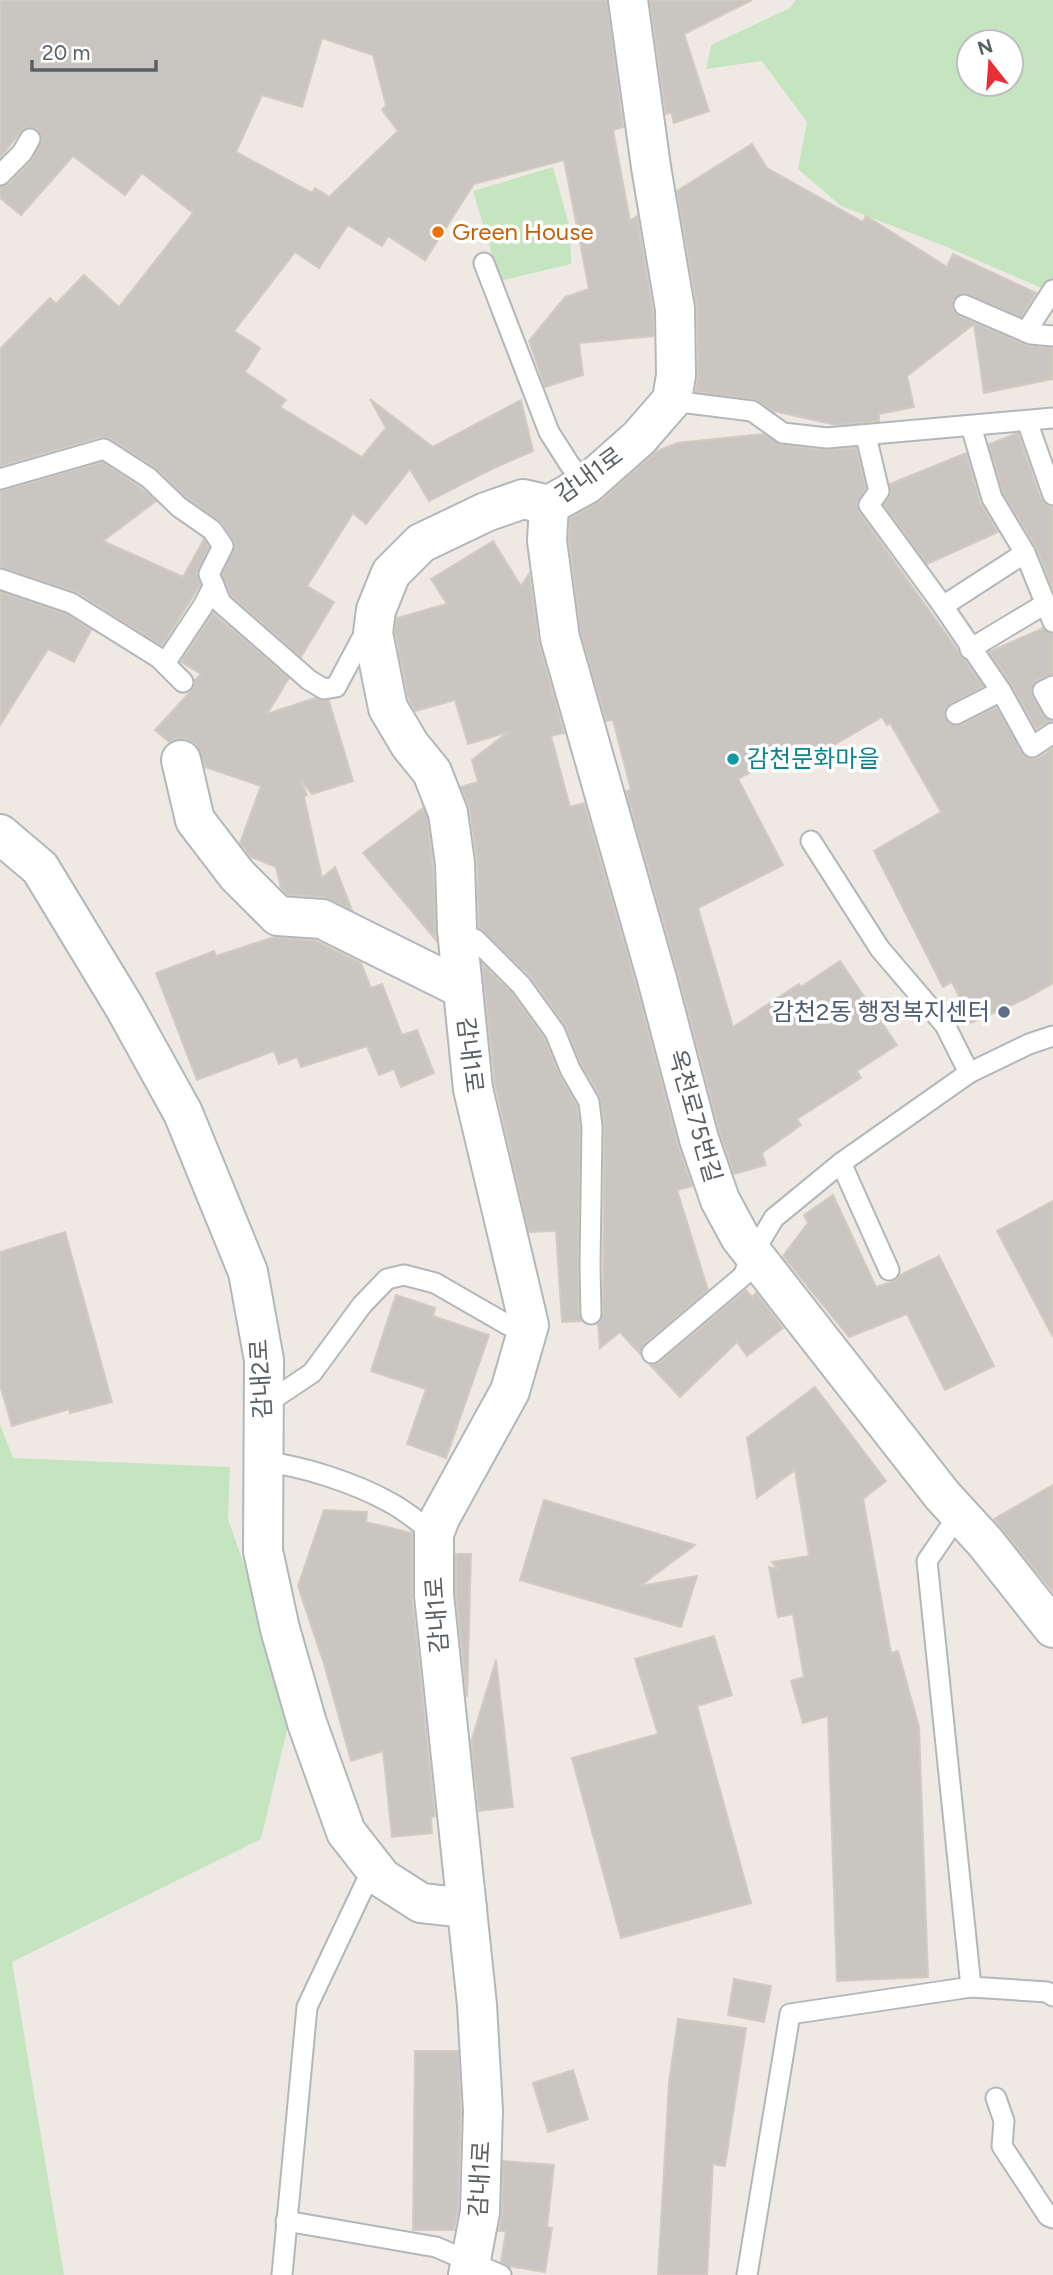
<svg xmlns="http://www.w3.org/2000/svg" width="1053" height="2275" viewBox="0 0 1053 2275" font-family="Figtree,'Noto Sans KR',sans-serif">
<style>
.green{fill:#c4e5c0;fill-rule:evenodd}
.building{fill:#c9c5c0;stroke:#d2cbc1;stroke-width:2;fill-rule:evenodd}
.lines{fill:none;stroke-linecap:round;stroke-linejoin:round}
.service-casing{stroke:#b4b7ba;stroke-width:23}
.minor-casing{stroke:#b4b7ba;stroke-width:42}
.service{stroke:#fff;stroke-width:19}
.minor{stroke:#fff;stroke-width:38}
.food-dot{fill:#e8710a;stroke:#fff;stroke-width:2.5}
.culture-dot{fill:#0f9aa8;stroke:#fff;stroke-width:2.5}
.service-dot{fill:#5c6f8a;stroke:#fff;stroke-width:2.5}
.labels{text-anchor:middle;stroke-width:7;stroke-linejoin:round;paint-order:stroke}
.food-label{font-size:24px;fill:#c56008;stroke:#fff;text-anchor:start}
.street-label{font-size:24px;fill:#5b6064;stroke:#fff}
.culture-label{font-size:24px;fill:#0d838f;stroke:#fff;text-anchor:start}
.service-label{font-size:24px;fill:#4e5e75;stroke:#fff;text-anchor:end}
</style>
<rect width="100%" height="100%" fill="#eeeae3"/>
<!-- green -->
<g class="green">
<path d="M 796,0 L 1053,0 L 1053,293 L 947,247 L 841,206 L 798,169 L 807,122 L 762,61 L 706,69 L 711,45 L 790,8 ZM 969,42 L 1011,42 L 1011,84 L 969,84 Z"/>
<path d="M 553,167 L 570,229 L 571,264 L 500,281 L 473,191 Z"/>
<path d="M 0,1424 L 13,1458 L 230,1467 L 228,1519 L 293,1705 L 261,1839 L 12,1962 L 64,2275 L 0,2275 Z"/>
</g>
<!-- building -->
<g class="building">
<path d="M 0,0 L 607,0 L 623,127 L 613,130 L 630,221 L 637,216 L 653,311 L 654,336 L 579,343 L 583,375 L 545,387 L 529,341 L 565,297 L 589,289 L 564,160 L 474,184 L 425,260 L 388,236 L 382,246 L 348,225 L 319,268 L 295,252 L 234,331 L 260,348 L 245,372 L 286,400 L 280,407 L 362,457 L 386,428 L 370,399 L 433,447 L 521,400 L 533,451 L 494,468 L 429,501 L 410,469 L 366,524 L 353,513 L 307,586 L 334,602 L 301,657 L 231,596 L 222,574 L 235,544 L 222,523 L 187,498 L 156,468 L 111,439 L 101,437 L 0,466 L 0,349 L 50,298 L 56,304 L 84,275 L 119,307 L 193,213 L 142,173 L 125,195 L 73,156 L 21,215 L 0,198 L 0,187 L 9,184 L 31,162 L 42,140 L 37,129 L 24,128 L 0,158 ZM 322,38 L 373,55 L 386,105 L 382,110 L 398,131 L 329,197 L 315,188 L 312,193 L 236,152 L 262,95 L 302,107 Z"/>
<path d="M 650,0 L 752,0 L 684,34 L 709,111 L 674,123 L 671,112 L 666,114 Z"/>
<path d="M 752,144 L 767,168 L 863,222 L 866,216 L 947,267 L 953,254 L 1036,293 L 1021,317 L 963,293 L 953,300 L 952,307 L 959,316 L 1026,345 L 1053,348 L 1053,379 L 984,393 L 974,324 L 907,376 L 914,407 L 879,414 L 879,421 L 836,425 L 774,411 L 754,399 L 696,392 L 698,375 L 697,308 L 677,191 Z"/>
<path d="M 1018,433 L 1041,499 L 1046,505 L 1053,507 L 1053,589 L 1036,547 L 1003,493 L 989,444 Z"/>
<path d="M 763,434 L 782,445 L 826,450 L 856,448 L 866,488 L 857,504 L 859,512 L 983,686 L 946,707 L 944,714 L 949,724 L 961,725 L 996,707 L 1025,757 L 1032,759 L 1038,758 L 1053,748 L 1053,983 L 1025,999 L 971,1023 L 952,982 L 943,987 L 874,851 L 941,812 L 890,723 L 887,725 L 882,717 L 803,763 L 795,748 L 738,779 L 783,865 L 698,908 L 733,1027 L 799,984 L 801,987 L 840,961 L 897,1045 L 857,1071 L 861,1078 L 797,1119 L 801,1125 L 762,1153 L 766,1165 L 734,1174 L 720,1133 L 678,973 L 626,791 L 631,790 L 613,720 L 606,721 L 581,634 L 569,540 L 570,518 L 601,501 L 657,451 L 677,443 Z"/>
<path d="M 966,453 L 980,502 L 998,532 L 927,564 L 884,505 L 891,494 L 890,484 Z"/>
<path d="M 102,462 L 141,488 L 156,501 L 103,541 L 183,577 L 204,539 L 209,547 L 197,573 L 200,585 L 162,646 L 77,592 L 0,567 L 0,491 Z"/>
<path d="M 493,541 L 521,586 L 529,574 L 539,644 L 564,733 L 551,736 L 570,807 L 584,803 L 636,985 L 678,1145 L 692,1186 L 677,1190 L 708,1290 L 644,1344 L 640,1354 L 620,1332 L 600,1348 L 598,1324 L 603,1314 L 604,1127 L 600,1096 L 581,1064 L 565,1025 L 530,976 L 479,928 L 477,860 L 470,810 L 461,787 L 478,782 L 472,760 L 508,732 L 468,744 L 455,700 L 415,711 L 409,700 L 395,632 L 397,618 L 447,604 L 431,579 Z"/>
<path d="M 0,592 L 66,614 L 91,630 L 74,662 L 48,649 L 0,725 Z"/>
<path d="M 213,613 L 289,678 L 267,714 L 315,698 L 329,701 L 353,781 L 312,794 L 300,779 L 307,795 L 304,797 L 322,878 L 335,867 L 352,910 L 324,897 L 288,895 L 281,888 L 276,867 L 251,857 L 240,843 L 261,786 L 205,767 L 196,745 L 187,739 L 177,739 L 169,742 L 155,730 L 192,690 L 195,680 L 201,674 L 181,662 Z"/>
<path d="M 1043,628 L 1053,634 L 1053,674 L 1037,680 L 1031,691 L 1042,715 L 1051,721 L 1036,729 L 1011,684 L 989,652 Z"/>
<path d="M 423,808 L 427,819 L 433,865 L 436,940 L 363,853 Z"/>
<path d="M 274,937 L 316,941 L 361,963 L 371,988 L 382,984 L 402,1035 L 417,1030 L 434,1073 L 401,1087 L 394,1069 L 379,1075 L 367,1046 L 301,1067 L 297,1057 L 279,1064 L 274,1051 L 197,1080 L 156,973 L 214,951 L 216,956 Z"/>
<path d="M 482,964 L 512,993 L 544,1038 L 559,1074 L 577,1106 L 580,1128 L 578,1266 L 579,1314 L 581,1321 L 562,1322 L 556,1231 L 529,1232 L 495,1085 Z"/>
<path d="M 833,1195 L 876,1287 L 895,1281 L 900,1275 L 939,1256 L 994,1366 L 945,1390 L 907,1314 L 849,1337 L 783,1256 L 808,1223 L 804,1215 Z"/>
<path d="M 1053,1201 L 1053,1337 L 997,1231 Z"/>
<path d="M 65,1232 L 112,1402 L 70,1413 L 69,1409 L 12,1426 L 0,1385 L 0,1252 Z"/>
<path d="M 746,1290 L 752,1297 L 756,1293 L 783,1328 L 747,1356 L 737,1342 L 680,1397 L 650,1365 L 660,1362 Z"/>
<path d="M 396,1295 L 435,1308 L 433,1316 L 489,1335 L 446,1458 L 407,1444 L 426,1389 L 371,1371 Z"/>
<path d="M 815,1387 L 886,1481 L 863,1499 L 891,1653 L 898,1651 L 919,1727 L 928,1977 L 837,1981 L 828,1716 L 803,1723 L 791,1681 L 804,1677 L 793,1614 L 778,1617 L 769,1567 L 778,1569 L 772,1562 L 809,1556 L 795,1470 L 757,1498 L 747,1438 Z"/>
<path d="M 1053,1485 L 1053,1592 L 994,1519 Z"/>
<path d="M 544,1500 L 695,1545 L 640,1586 L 697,1576 L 681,1627 L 520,1580 Z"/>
<path d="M 324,1510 L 367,1512 L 366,1522 L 412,1533 L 412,1597 L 435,1816 L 431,1817 L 432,1833 L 392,1837 L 383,1751 L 351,1761 L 325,1667 L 298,1586 Z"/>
<path d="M 456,1554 L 471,1554 L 467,1697 L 456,1594 Z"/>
<path d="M 714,1636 L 732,1695 L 697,1706 L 751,1903 L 621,1938 L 572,1758 L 658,1734 L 635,1659 Z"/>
<path d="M 496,1660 L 513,1807 L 479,1811 L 471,1742 Z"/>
<path d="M 734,1979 L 771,1986 L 764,2022 L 728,2015 Z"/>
<path d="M 678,2019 L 746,2028 L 725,2166 L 713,2164 L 707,2275 L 658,2275 L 669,2083 Z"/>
<path d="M 415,2051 L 458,2051 L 461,2111 L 458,2210 L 454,2230 L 413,2230 Z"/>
<path d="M 573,2070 L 588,2119 L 548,2132 L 533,2083 Z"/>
<path d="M 503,2161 L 554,2165 L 547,2227 L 552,2228 L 545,2272 L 508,2266 L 501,2262 L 506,2231 L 499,2231 L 502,2213 Z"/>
</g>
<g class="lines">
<defs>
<g id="service">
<path d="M 0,175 L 22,153 L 30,139"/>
<path d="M 484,263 L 549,432 L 570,465 L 587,484"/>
<path d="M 964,305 L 1031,334 L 1053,336"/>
<path d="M 1026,332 L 1053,290"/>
<path d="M 673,393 L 688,403 L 752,411 L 783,433 L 827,438 L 1053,418"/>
<path d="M 1027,421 L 1053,495"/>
<path d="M 971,426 L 992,498 L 1025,553 L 1053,622"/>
<path d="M 866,436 L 879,491 L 869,505 L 943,606 L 1001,691 L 956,714"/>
<path d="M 0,479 L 104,449 L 149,478 L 179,507 L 212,530 L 223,546 L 209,574 L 221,603 L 309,680 L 324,689 L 336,687 L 361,640 L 373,633"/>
<path d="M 0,579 L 71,603 L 159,658 L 183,682"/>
<path d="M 943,606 L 1025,553"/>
<path d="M 970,649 L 1045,604"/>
<path d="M 166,662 L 203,606 L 214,585"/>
<path d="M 1053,686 L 1043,691 L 1053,709"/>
<path d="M 1001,691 L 1032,747 L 1053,733"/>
<path d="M 811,841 L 880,949 L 945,1025 L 969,1073"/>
<path d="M 457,930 L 476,940 L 521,985 L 555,1032 L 570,1069 L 589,1102 L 592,1127 L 590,1266 L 591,1314"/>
<path d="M 841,1163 L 889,1270"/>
<path d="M 652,1353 L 743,1276 L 753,1253 L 774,1218 L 841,1163 L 969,1073 L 1029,1044 L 1053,1036"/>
<path d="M 264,1396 L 279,1395 L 312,1373 L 362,1305 L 387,1279 L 404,1275 L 435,1283 L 508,1325 L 529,1325"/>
<path d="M 264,1462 C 301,1465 357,1484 389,1502 C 405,1510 420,1523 434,1534"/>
<path d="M 959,1514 L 927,1561 L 971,1987"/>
<path d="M 996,2098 L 1004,2121 L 1002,2146 L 1048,2216 L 1053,2218"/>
<path d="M 286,2221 L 436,2247 L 501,2275"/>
<path d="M 282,2275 L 307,2007 L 369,1876 L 375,1868"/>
<path d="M 747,2275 L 790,2014 L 971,1987 L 1047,1992 L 1053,1996"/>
</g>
<g id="minor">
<path d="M 549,505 L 547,541 L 560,638 L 657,979 L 699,1139 L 720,1200 L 740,1237 L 942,1495 L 985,1542 L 1053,1628"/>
<path d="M 181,760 L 195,820 L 237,875 L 278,916 L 322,919 L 463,989"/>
<path d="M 0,834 L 40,868 L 125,1008 L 183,1113 L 248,1272 L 264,1360 L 263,1551 L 280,1629 L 307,1723 L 346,1832 L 382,1878 L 421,1903 L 467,1908"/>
<path d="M 468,2275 L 480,2212 L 483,2111 L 477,2005 L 434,1595 L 434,1534 L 440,1518 L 510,1391 L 529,1325 L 473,1089 L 457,930 L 455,863 L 448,813 L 432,772 L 410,745 L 388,708 L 373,633 L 376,610 L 391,573 L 421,543 L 486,512 L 523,499 L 549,505 L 587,484 L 639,438 L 672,400 L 676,375 L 675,309 L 651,167 L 628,0"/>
</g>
</defs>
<!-- service casing -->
<use href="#service" class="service-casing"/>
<!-- minor casing -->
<use href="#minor" class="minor-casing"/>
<!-- service -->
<use href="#service" class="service"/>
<!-- minor -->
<use href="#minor" class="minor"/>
</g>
<!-- markers -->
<circle class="food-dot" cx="438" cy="232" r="7"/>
<circle class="culture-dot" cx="733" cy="759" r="7"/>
<circle class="service-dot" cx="1004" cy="1012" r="7"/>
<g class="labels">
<!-- food labels -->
<g class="food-label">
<text x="452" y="240">Green House</text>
</g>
<!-- street labels -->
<g class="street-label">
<text transform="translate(589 475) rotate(-36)" y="8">감내1로</text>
<text transform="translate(470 1055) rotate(83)" y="8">감내1로</text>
<text transform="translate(695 1116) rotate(74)" y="8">옥천로75번길</text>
<text transform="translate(261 1379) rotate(-93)" y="8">감내2로</text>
<text transform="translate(437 1615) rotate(-94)" y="8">감내1로</text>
<text transform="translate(480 2179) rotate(-87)" y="8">감내1로</text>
</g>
<!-- culture labels -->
<g class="culture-label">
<text x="747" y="767">감천문화마을</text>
</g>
<!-- service labels -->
<g class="service-label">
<text x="990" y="1020">감천2동 행정복지센터</text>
</g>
</g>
<!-- north arrow -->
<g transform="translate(990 63) rotate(343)"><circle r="33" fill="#ffffff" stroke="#bdbfc1" stroke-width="2"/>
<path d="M0-5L12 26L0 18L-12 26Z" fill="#e82f35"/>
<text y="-10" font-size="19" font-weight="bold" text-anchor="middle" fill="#5b6064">N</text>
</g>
<!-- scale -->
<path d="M32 60v10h124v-10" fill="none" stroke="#5b6064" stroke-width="3.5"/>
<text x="42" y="60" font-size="21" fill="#5b6064" stroke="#ffffff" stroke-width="5" paint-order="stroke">20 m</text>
</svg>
